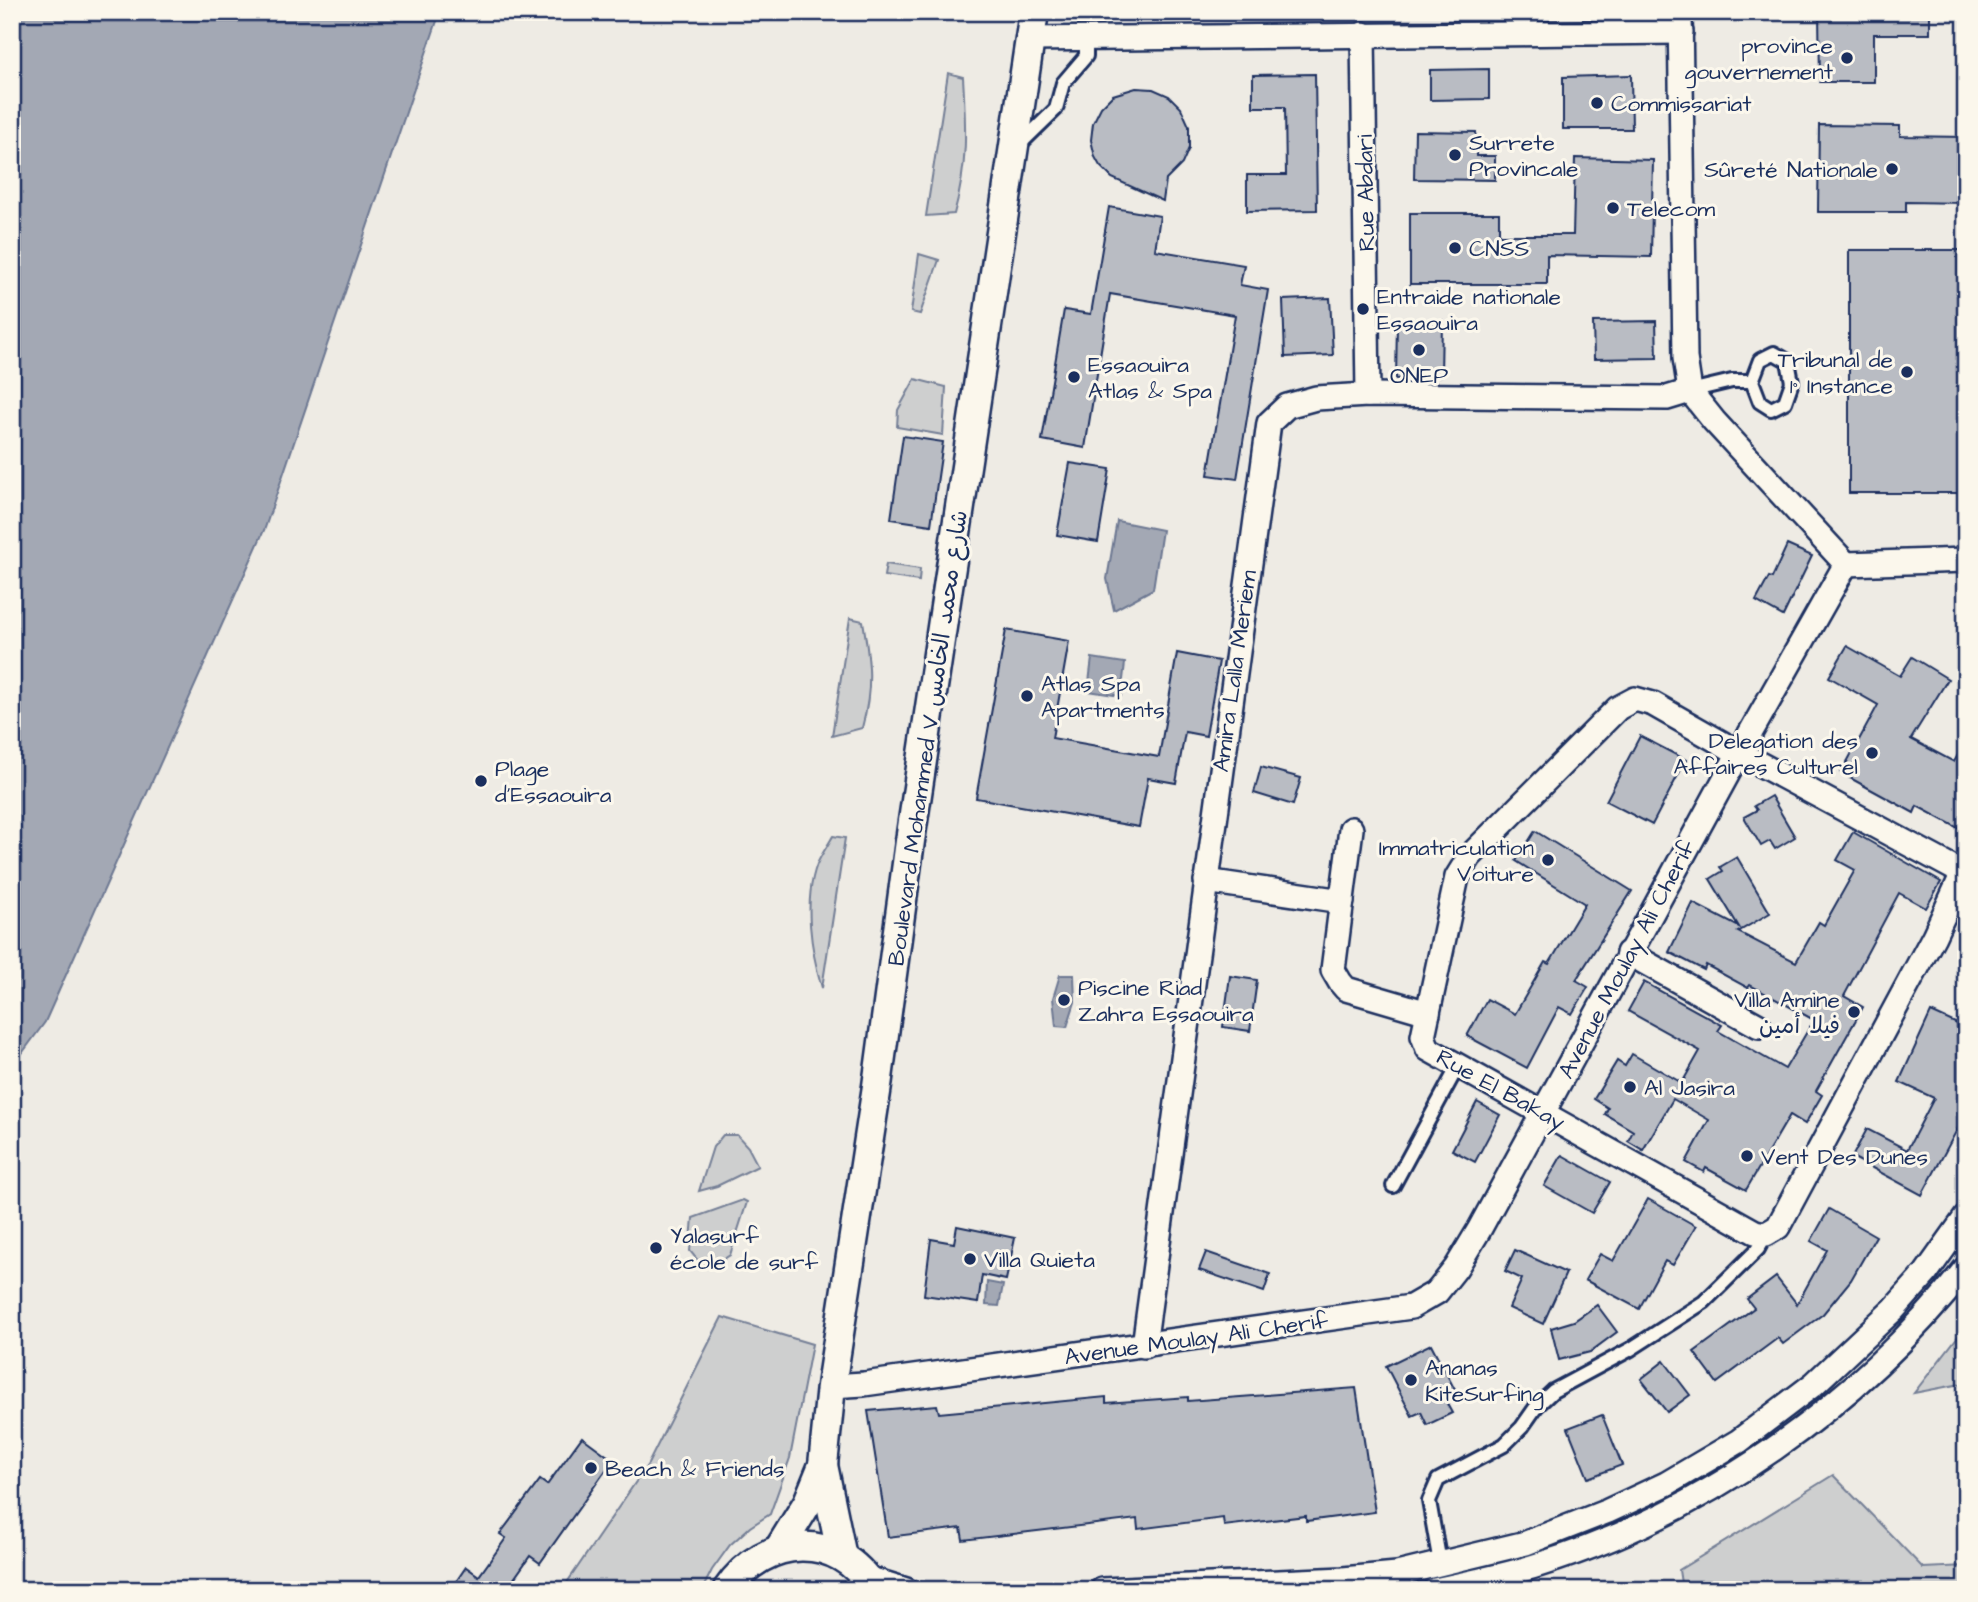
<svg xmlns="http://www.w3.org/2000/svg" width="1978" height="1602" viewBox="0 0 1978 1602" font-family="'Architects Daughter','Playpen Sans Arabic',sans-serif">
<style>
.green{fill:#cecfcf;stroke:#747f96;stroke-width:2}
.water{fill:#a3a8b4;stroke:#6d7892;stroke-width:2}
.building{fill:#b9bcc3;stroke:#1b2f5e;stroke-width:2}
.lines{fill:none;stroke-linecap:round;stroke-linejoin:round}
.service-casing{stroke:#1b2f5e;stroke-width:18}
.minor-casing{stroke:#1b2f5e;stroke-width:28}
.tertiary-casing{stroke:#1b2f5e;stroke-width:33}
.service{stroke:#fbf7ec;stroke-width:12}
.minor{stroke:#fbf7ec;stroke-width:23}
.tertiary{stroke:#fbf7ec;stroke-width:28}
.poi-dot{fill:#1b2f5e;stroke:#fbf7ec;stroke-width:2.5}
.labels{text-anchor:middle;stroke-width:6;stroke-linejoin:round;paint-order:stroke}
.poi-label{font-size:23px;fill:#1b2f5e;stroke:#fbf7ec;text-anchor:start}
.street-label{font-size:23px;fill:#1b2f5e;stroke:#fbf7ec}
</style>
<rect width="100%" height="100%" fill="#eeebe4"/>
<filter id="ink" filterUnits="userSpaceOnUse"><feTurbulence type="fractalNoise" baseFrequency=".0143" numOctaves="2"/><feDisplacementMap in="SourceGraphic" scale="14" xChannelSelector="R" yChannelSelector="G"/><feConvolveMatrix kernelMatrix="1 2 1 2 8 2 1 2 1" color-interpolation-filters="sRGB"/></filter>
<g filter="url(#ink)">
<!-- green -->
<g class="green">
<path d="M 948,73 L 963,77 C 966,128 968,164 954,214 L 926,216 Z"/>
<path d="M 919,254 L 939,260 L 920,314 L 911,312 Z"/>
<path d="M 915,379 L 946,387 L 943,435 L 897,427 L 898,410 Z"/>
<path d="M 886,564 L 920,569 L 919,581 L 884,576 Z"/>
<path d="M 850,618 L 863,621 C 870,663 873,687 862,728 L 832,736 Z"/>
<path d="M 833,836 L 845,838 L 822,988 C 811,951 803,901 817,864 C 821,855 828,845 833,836 Z"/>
<path d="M 723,1135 L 737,1135 L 748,1147 L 758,1166 L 717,1186 L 699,1191 L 713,1147 Z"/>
<path d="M 743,1200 L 747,1202 L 730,1255 L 716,1264 L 699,1262 L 690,1251 L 693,1218 Z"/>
<path d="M 722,1317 L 812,1344 L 790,1458 L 770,1514 L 750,1527 L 730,1545 L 712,1570 L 702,1590 L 562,1590 L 648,1464 Z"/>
<path d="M 1966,1326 L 1966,1383 L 1914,1393 Z"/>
<path d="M 1833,1475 L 1923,1568 L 1966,1566 L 1966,1590 L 1682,1590 L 1679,1570 Z"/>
</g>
<!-- water -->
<g class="water">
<path d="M 12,12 L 440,12 L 265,528 L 45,1022 L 12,1067 Z"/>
<path d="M 1117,521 L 1162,530 L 1153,589 L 1114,610 L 1107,579 Z"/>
<path d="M 1092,658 L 1125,663 L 1121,696 L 1088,691 Z"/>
<path d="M 1060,975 L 1074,975 L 1075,1002 L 1067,1027 L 1056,1026 L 1053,998 Z"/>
<path d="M 987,1282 L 1003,1285 L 999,1306 L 986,1305 Z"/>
</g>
<!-- building -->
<g class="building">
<path d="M 1819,12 L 1930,12 L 1930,34 L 1874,34 L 1874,82 L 1820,82 Z"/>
<path d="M 1489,69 L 1489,99 L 1430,100 L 1430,70 Z"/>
<path d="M 1315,74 L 1317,210 L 1247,211 L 1247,175 L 1286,175 L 1285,107 L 1253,107 L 1253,75 Z"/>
<path d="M 1631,75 L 1632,129 L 1563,129 L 1563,77 Z"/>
<path d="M 1136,88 L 1153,89 L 1169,96 L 1181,108 L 1189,126 L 1189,148 L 1182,164 L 1166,180 L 1163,201 L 1112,178 L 1100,166 L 1095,157 L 1091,140 L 1093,123 L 1101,107 L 1113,95 Z"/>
<path d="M 1819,125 L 1900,126 L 1900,136 L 1966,137 L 1966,203 L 1906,202 L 1906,212 L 1818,212 Z"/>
<path d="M 1415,131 L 1476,132 L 1476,156 L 1495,156 L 1495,180 L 1414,179 Z"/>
<path d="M 1575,158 L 1653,160 L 1651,257 L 1547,255 L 1547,284 L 1410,284 L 1410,213 L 1499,213 L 1499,235 L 1573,235 Z"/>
<path d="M 1109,207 L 1160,216 L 1155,250 L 1244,265 L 1240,285 L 1268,290 L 1237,479 L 1208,475 L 1235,315 L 1110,294 L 1085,448 L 1042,440 L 1064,310 L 1091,314 Z"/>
<rect x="1849" y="250" width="117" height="243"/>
<path d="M 1330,298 L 1333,355 L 1285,357 L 1283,300 Z"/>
<path d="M 1442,320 L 1441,376 L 1396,379 L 1397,323 Z"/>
<path d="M 1656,321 L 1657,358 L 1594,359 L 1593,322 Z"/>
<path d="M 903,436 L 943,442 L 931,525 L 891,519 Z"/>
<path d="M 1070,463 L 1110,469 L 1098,542 L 1057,535 Z"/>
<path d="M 1787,545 L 1812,556 L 1783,616 L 1756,601 L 1769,577 L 1772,578 Z"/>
<path d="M 1006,630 L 1069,641 L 1052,738 L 1159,757 L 1177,653 L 1219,661 L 1206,736 L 1185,732 L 1176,783 L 1148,778 L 1139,827 L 976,798 Z"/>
<path d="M 1847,646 L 1900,676 L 1912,657 L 1948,679 L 1911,739 L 1954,762 L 1966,740 L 1966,814 L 1958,828 L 1917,806 L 1914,813 L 1841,773 L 1878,705 L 1829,677 Z"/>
<path d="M 1640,736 L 1686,760 L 1652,825 L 1606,801 Z"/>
<path d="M 1261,767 L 1301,778 L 1293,805 L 1254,793 Z"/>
<path d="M 1771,796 L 1795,837 L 1775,849 L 1770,841 L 1761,846 L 1744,817 L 1757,810 L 1754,806 Z"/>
<path d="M 1535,831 L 1632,891 L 1576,980 L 1588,987 L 1572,1014 L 1559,1007 L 1527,1068 L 1467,1036 L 1487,999 L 1515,1014 L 1545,962 L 1549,964 L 1585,904 L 1516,861 Z"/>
<path d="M 1853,832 L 1941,882 L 1926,908 L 1899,893 L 1844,996 L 1863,1007 L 1816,1091 L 1822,1095 L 1805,1124 L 1790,1115 L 1746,1190 L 1706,1168 L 1704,1172 L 1686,1162 L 1709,1120 L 1673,1099 L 1643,1150 L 1628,1141 L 1633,1131 L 1605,1114 L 1608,1108 L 1594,1099 L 1617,1061 L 1625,1066 L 1632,1054 L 1682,1083 L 1700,1051 L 1628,1011 L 1644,982 L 1722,1025 L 1718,1031 L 1785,1069 L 1814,1020 L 1750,985 L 1748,988 L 1706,965 L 1704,970 L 1669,952 L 1693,903 L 1739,927 L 1710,879 L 1723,871 L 1720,867 L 1737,857 L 1770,913 L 1738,932 L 1796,962 L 1819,922 L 1824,925 L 1855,870 L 1837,860 Z"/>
<path d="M 1230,976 L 1257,980 L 1250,1031 L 1223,1027 Z"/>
<path d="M 1931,1012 L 1966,1028 L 1966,1113 L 1922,1195 L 1852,1157 L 1867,1129 L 1907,1150 L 1934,1098 L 1899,1082 Z"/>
<path d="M 1477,1102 L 1500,1115 L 1475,1162 L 1452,1150 Z"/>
<path d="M 1562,1155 L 1610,1182 L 1592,1213 L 1544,1186 Z"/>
<path d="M 1648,1199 L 1696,1226 L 1673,1265 L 1665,1261 L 1639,1309 L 1585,1280 L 1600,1254 L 1613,1261 Z"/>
<path d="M 1829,1209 L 1876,1236 L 1851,1280 L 1823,1314 L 1783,1344 L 1778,1338 L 1717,1383 L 1694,1352 L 1754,1308 L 1747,1299 L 1776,1277 L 1797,1304 L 1827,1250 L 1811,1241 Z"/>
<path d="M 957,1226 L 1015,1238 L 1006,1280 L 982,1275 L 978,1303 L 924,1295 L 931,1239 L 954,1243 Z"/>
<path d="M 1515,1250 L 1566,1273 L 1543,1324 L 1509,1308 L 1522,1279 L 1505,1271 Z"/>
<path d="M 1206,1252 L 1270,1274 L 1264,1292 L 1199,1270 Z"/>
<path d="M 1597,1305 L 1617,1332 L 1590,1352 L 1559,1360 L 1551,1328 L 1574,1321 Z"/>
<path d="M 1431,1344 L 1456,1392 L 1447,1404 L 1452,1413 L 1427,1425 L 1421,1412 L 1412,1416 L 1386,1366 Z"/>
<path d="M 1664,1361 L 1690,1395 L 1667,1412 L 1641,1379 Z"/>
<path d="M 1356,1388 L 1375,1512 L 1306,1521 L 1306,1516 L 1224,1526 L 1223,1518 L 1138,1529 L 1137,1519 L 963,1540 L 961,1528 L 888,1537 L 868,1411 L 937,1405 L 939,1413 L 1106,1397 L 1106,1403 L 1188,1397 L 1188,1401 Z"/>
<path d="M 1602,1415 L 1622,1465 L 1588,1478 L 1568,1428 Z"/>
<path d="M 582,1437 L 613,1460 L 540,1563 L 530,1556 L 506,1590 L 463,1590 L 455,1583 L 466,1567 L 479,1576 L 506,1538 L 500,1534 L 540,1480 L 547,1485 Z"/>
</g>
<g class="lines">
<defs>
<g id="service">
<path d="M 1018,146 L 1056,109 L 1063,83 L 1086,56 L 1086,39"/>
<path d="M 1690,391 L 1732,381 L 1752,381 L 1760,402 L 1771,409 L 1785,402 L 1792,382 L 1788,361 L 1774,353 L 1760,360 L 1752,381"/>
<path d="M 1393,1186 L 1458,1066"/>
<path d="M 1440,1563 L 1429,1501 L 1438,1480 L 1504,1445 L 1522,1427 L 1536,1407 L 1553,1391 L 1631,1349 L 1704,1302 L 1758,1249 L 1766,1234"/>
</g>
<g id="minor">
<path d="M 1680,12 L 1685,358 L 1690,391 L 1714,421 L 1846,564"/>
<path d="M 1363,34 L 1368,395"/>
<path d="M 1030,39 L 1681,32"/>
<path d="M 1846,564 L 1966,560"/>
<path d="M 1351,829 L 1333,970 L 1340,982 L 1346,989 L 1428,1013"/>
<path d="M 1963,873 L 1739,753 L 1653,704 L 1635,699 L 1618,708 L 1470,856 L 1457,877 L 1423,1036 L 1428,1049 L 1755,1232 L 1766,1234 L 1778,1227 L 1934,936 L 1963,873 L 1966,864"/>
<path d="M 1206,881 L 1342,901"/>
<path d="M 1628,953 L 1759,1026"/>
<path d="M 1144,1346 L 1269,423 L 1287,406 L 1316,398 L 1368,395 L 1667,398 L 1690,391"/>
<path d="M 831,1386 L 864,1384 L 1411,1307 L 1437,1292 L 1456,1268 L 1479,1230 L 1739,753 L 1846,564"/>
<path d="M 867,1578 L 906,1590"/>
<path d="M 1102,1590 L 1343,1579 L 1397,1574 L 1526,1543 L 1608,1511 L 1666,1484 L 1739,1441 L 1814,1384 L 1894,1309 L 1926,1273 L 1966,1217"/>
<path d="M 1435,1590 C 1469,1582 1505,1576 1538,1565 C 1706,1513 1858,1405 1966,1268"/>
</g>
<g id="tertiary">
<path d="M 823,1465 L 842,1557"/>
<path d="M 779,1549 L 808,1502 L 823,1465 L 831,1386 L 877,1086 L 910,841 L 1034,12"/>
<path d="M 727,1590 C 765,1534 838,1530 874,1590"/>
</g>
</defs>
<!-- service casing -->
<use href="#service" class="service-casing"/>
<!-- minor casing -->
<use href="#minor" class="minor-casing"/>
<!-- tertiary casing -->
<use href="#tertiary" class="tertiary-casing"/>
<!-- service -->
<use href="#service" class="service"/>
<!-- minor -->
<use href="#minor" class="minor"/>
<!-- tertiary -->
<use href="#tertiary" class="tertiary"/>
</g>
</g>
<!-- markers -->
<g class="poi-dot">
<circle cx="1847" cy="58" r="7"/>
<circle cx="1597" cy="103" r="7"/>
<circle cx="1455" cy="155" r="7"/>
<circle cx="1892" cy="169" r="7"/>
<circle cx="1613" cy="208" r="7"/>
<circle cx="1455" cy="248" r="7"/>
<circle cx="1363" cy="309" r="7"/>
<circle cx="1419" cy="350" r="7"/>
<circle cx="1907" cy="372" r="7"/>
<circle cx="1074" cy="377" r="7"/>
<circle cx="1027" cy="696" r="7"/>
<circle cx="1872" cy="753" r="7"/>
<circle cx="481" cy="781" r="7"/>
<circle cx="1548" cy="860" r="7"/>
<circle cx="1064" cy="1000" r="7"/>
<circle cx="1854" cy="1012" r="7"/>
<circle cx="1630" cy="1087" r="7"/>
<circle cx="1747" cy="1156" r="7"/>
<circle cx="656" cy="1248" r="7"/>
<circle cx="970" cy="1259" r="7"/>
<circle cx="1411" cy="1380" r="7"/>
<circle cx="591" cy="1468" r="7"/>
</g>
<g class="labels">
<!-- poi labels -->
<g class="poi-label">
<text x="1833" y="53" text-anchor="end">province<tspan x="1833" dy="26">gouvernement</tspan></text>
<text x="1611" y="111">Commissariat</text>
<text x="1469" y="150">Surrete<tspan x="1469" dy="26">Provincale</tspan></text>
<text x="1878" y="177" text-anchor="end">Sûreté Nationale</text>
<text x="1627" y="216">Telecom</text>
<text x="1469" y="256">CNSS</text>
<text x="1377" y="304">Entraide nationale<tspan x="1377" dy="26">Essaouira</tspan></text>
<text x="1893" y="367" text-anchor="end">Tribunal de<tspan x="1893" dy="26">1° Instance</tspan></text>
<text x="1088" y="372">Essaouira<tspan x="1088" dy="26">Atlas &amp; Spa</tspan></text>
<text x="1419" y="383" text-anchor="middle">ONEP</text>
<text x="1041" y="691">Atlas Spa<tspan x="1041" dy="26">Apartments</tspan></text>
<text x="1858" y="748" text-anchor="end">Delegation des<tspan x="1858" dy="26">Affaires Culturel</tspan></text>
<text x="495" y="776">Plage<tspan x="495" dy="26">d'Essaouira</tspan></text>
<text x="1534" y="855" text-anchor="end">Immatriculation<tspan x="1534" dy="26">Voiture</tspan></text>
<text x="1078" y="995">Piscine Riad<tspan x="1078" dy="26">Zahra Essaouira</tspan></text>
<text x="1840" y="1007" text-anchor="end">Villa Amine<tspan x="1840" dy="26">فيلا أمين</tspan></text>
<text x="1644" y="1095">Al Jasira</text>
<text x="1761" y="1164">Vent Des Dunes</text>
<text x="670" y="1243">Yalasurf<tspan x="670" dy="26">école de surf</tspan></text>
<text x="984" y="1267">Villa Quieta</text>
<text x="1425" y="1375">Ananas<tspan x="1425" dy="26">KiteSurfing</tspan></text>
<text x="605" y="1476">Beach &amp; Friends</text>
</g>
<!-- street labels -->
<g class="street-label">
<text transform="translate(1365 193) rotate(-91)" y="8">Rue Abdari</text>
<text transform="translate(1234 671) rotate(-82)" y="8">Amira Lalla Meriem</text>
<text transform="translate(927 738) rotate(-82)" y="8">Boulevard Mohammed V شارع محمد الخامس</text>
<text transform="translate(1626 959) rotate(-62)" y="8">Avenue Moulay Ali Cherif</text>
<text transform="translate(1501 1089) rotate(29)" y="8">Rue El Bakay</text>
<text transform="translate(1196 1338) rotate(-8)" y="8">Avenue Moulay Ali Cherif</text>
</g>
</g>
<!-- margin -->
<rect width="1978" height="1602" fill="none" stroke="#fbf7ec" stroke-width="42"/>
<rect x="21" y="21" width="1936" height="1560" fill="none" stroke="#1b2f5e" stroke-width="2.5" filter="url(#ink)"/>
</svg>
